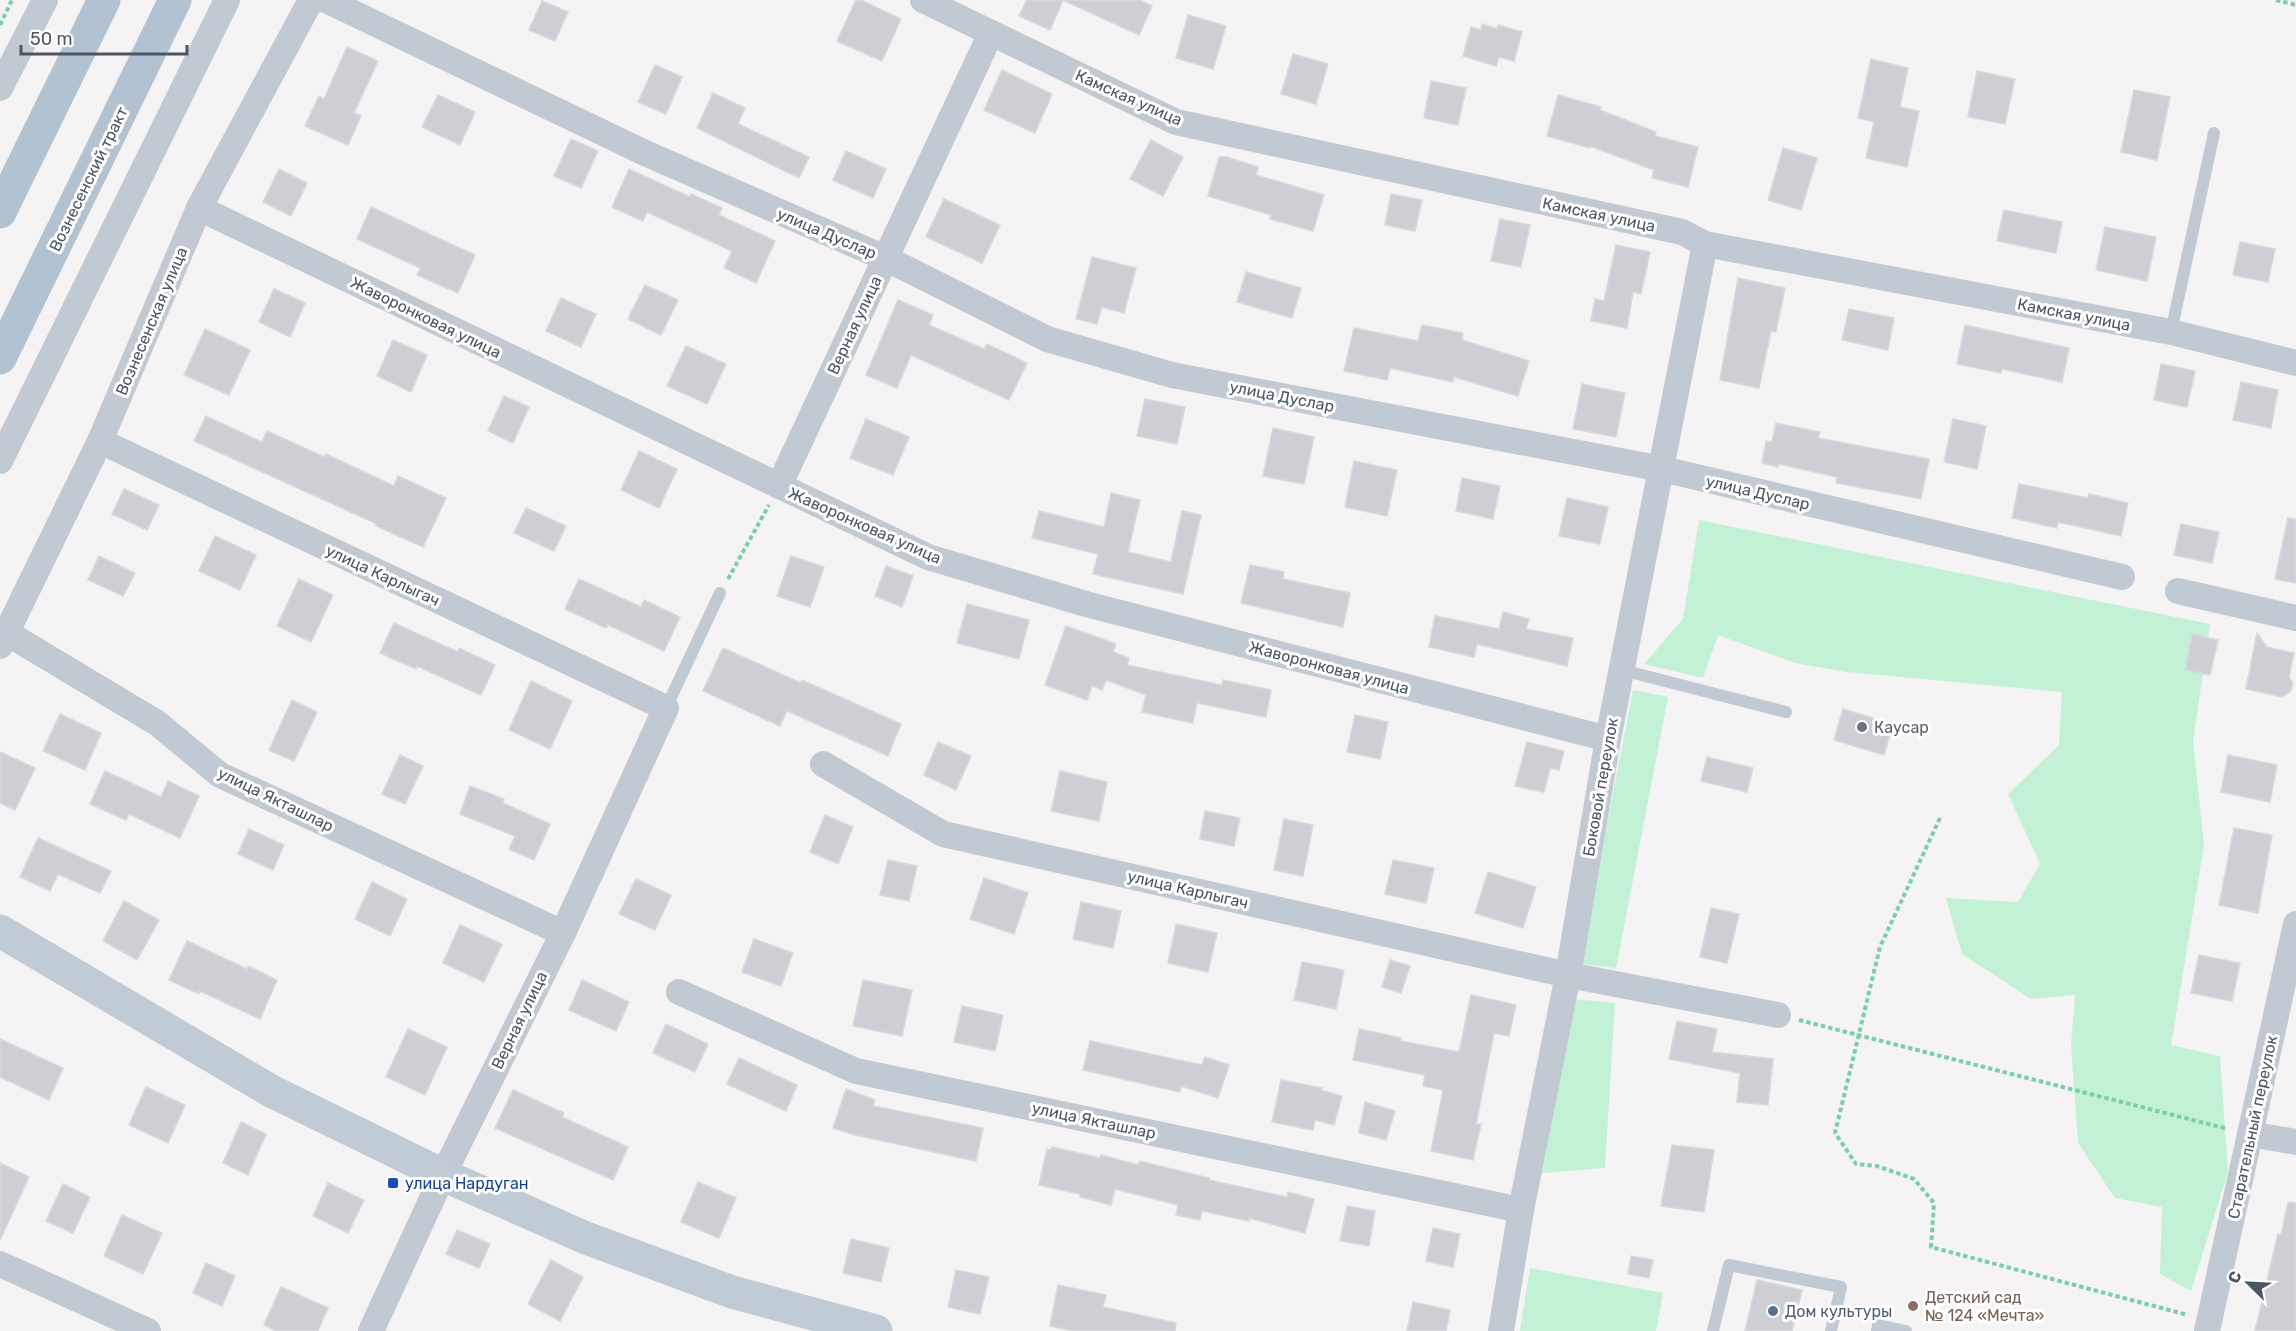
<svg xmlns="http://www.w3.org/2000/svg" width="2296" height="1331" viewBox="0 0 2296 1331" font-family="Rubik,sans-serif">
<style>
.green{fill:#c3f1d5}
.building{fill:#cdcfd5;stroke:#d7d9de;stroke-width:1.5}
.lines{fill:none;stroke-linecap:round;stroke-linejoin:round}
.path{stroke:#7ad0a6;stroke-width:4;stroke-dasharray:4.5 3;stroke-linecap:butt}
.lane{stroke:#c1cad2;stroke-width:12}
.street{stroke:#c1cad2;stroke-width:26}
.secondary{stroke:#c1cbd6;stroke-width:33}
.primary{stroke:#b3c2d1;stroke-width:33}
.worship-dot{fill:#6b7280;stroke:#fff;stroke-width:2}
.transit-dot{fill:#1a4fb4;stroke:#fff;stroke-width:2}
.education-dot{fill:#8d6e63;stroke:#fff;stroke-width:2}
.service-dot{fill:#5c6f8a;stroke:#fff;stroke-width:2}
.labels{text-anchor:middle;stroke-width:6;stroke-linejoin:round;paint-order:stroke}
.street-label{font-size:16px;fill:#4a5661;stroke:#fff}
.worship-label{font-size:16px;fill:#5b616d;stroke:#fff;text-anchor:start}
.transit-label{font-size:16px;fill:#164399;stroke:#fff;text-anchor:start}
.education-label{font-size:16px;fill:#785e54;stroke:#fff;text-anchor:start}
.service-label{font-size:16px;fill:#4e5e75;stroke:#fff;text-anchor:start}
</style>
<rect width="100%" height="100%" fill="#f5f3f3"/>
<!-- green -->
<g class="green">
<path d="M 1699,520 L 2210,624 L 2193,741 L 2204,845 L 2171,1045 L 2220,1056 L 2228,1172 L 2191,1291 L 2160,1274 L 2162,1207 L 2115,1198 L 2078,1143 L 2071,1045 L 2075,995 L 2031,999 L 1962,954 L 1946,898 L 2018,902 L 2040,864 L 2008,794 L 2059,745 L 2062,692 L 1847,672 L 1795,663 L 1718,635 L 1703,678 L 1644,664 L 1683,619 Z"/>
<path d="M 1633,690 L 1668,697 L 1616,968 L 1580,964 Z"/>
<path d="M 1574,999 L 1615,1003 L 1605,1168 L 1542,1173 Z"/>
<path d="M 1530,1268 L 1663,1293 L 1656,1331 L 1520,1331 Z"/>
</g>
<!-- building -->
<g class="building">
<path d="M 856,0 L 861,0 L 901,19 L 882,61 L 837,41 Z"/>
<path d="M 1027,0 L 1063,0 L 1050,30 L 1019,16 Z"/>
<path d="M 1063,0 L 1139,0 L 1152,6 L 1139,35 Z"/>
<path d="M 542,1 L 568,12 L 555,41 L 529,30 Z"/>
<path d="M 1188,15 L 1226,26 L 1213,69 L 1176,58 Z"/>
<path d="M 1482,24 L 1497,29 L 1498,25 L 1522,32 L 1514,61 L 1499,57 L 1496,66 L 1463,56 L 1471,27 L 1481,30 Z"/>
<path d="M 347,47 L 378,61 L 354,113 L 361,116 L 348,145 L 305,126 L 319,96 L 324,99 Z"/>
<path d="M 1293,54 L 1328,64 L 1316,104 L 1281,94 Z"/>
<path d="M 1871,59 L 1908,68 L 1900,107 L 1919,111 L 1907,167 L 1866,158 L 1874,122 L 1858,118 Z"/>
<path d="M 655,65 L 682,77 L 666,114 L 638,102 Z"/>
<path d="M 1002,70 L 1052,94 L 1035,133 L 984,110 Z"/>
<path d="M 1977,71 L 2015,79 L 2005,124 L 1968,117 Z"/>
<path d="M 1431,81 L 1466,88 L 1458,125 L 1424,118 Z"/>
<path d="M 2134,90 L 2170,97 L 2157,160 L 2121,152 Z"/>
<path d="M 713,93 L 745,108 L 738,124 L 809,157 L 799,178 L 697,128 Z"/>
<path d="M 438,95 L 475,112 L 460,145 L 422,127 Z"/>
<path d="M 1558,95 L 1601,107 L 1600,110 L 1656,132 L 1655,136 L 1698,147 L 1688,187 L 1652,178 L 1654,170 L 1590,146 L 1590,148 L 1547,136 Z"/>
<path d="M 571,139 L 598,151 L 581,188 L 554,176 Z"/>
<path d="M 1151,140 L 1183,157 L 1163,196 L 1130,179 Z"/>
<path d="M 1783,148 L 1817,158 L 1801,210 L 1768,200 Z"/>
<path d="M 846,151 L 886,169 L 873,198 L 833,180 Z"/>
<path d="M 1219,157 L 1227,157 L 1258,167 L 1256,175 L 1324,195 L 1313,231 L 1270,219 L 1271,215 L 1208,196 Z"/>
<path d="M 279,169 L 307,183 L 291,216 L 263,202 Z"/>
<path d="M 629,169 L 690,197 L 691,194 L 722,208 L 719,215 L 775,241 L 756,283 L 724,268 L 732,251 L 647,212 L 643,221 L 612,207 Z"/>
<path d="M 1391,194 L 1422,200 L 1415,231 L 1385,225 Z"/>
<path d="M 944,199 L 1000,225 L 982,263 L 926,237 Z"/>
<path d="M 371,207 L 475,255 L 458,293 L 417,275 L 420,268 L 357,239 Z"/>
<path d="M 2004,210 L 2062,222 L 2056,253 L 1997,241 Z"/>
<path d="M 1500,219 L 1530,225 L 1521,267 L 1491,261 Z"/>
<path d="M 2105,227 L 2156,237 L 2147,281 L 2096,270 Z"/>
<path d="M 2240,242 L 2275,249 L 2268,282 L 2233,275 Z"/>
<path d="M 1616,245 L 1650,252 L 1641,294 L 1633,292 L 1627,328 L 1591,321 L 1595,299 L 1604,301 Z"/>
<path d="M 1092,257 L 1136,268 L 1124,313 L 1102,307 L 1097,324 L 1076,319 Z"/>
<path d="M 1246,272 L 1301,288 L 1292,318 L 1237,302 Z"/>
<path d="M 1738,278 L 1785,288 L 1776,332 L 1771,331 L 1759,388 L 1720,380 Z"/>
<path d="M 645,285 L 678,300 L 661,335 L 628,319 Z"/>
<path d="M 274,289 L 305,303 L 290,337 L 259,322 Z"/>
<path d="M 561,298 L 596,314 L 581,347 L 546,331 Z"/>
<path d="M 898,300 L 933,315 L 929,325 L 984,349 L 987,344 L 1027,363 L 1009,400 L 911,355 L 897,388 L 866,375 Z"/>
<path d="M 1849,309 L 1894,318 L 1888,350 L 1842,340 Z"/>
<path d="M 1422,325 L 1463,333 L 1462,340 L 1529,361 L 1518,396 L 1454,377 L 1453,382 L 1390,368 L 1387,380 L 1344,371 L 1354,328 L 1418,341 Z"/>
<path d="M 1965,325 L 2069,348 L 2062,382 L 2002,369 L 2001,373 L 1957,364 Z"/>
<path d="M 205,329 L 250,350 L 229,395 L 184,375 Z"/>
<path d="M 393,340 L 427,355 L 411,392 L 377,376 Z"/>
<path d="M 686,346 L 726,364 L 707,404 L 667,386 Z"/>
<path d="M 2161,364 L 2195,371 L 2187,407 L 2154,400 Z"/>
<path d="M 2241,382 L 2278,390 L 2271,428 L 2233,420 Z"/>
<path d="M 1582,384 L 1625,393 L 1616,437 L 1573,429 Z"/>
<path d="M 504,396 L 529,407 L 513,443 L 488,431 Z"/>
<path d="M 1145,399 L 1185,407 L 1177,444 L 1137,436 Z"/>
<path d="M 206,416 L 262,442 L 267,431 L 324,457 L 326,454 L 394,486 L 398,476 L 446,498 L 423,547 L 376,526 L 377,524 L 194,441 Z"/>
<path d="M 866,419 L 909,437 L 893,475 L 850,458 Z"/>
<path d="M 1953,419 L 1986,426 L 1977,469 L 1944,462 Z"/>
<path d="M 1776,423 L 1820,432 L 1818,438 L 1929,459 L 1921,499 L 1836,483 L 1837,477 L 1779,464 L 1778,467 L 1762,463 L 1766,441 L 1772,442 Z"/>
<path d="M 1273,428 L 1314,437 L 1304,484 L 1263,476 Z"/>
<path d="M 639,451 L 677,469 L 659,508 L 621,490 Z"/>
<path d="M 1354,461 L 1397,470 L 1387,516 L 1345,507 Z"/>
<path d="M 1462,478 L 1500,486 L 1493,519 L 1456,511 Z"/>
<path d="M 2019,484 L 2088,498 L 2089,494 L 2128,503 L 2121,536 L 2058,522 L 2057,528 L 2012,518 Z"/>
<path d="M 124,489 L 159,505 L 147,530 L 112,514 Z"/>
<path d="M 1111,493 L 1140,500 L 1128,552 L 1171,562 L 1182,511 L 1201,515 L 1183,594 L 1093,574 L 1098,554 L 1032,538 L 1039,511 L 1104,527 Z"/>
<path d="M 1567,498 L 1608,507 L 1600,544 L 1559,536 Z"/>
<path d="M 526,508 L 566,526 L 554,551 L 514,533 Z"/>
<path d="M 2288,518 L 2296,519 L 2296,583 L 2275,579 Z"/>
<path d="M 2181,524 L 2219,532 L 2212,563 L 2174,555 Z"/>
<path d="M 215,536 L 256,555 L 240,590 L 199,571 Z"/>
<path d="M 99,556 L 135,573 L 123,596 L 88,580 Z"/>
<path d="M 791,556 L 824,567 L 810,607 L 777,596 Z"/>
<path d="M 1250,565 L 1284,572 L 1283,579 L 1350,593 L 1343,627 L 1241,603 Z"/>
<path d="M 886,566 L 913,576 L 902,607 L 875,596 Z"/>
<path d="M 299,579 L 333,595 L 311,642 L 277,626 Z"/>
<path d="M 579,579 L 641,607 L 644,600 L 680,617 L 664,651 L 608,625 L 606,628 L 565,609 Z"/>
<path d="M 967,604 L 1029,620 L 1019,659 L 957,643 Z"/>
<path d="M 1503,612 L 1529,619 L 1526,629 L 1573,638 L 1567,666 L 1477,644 L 1474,657 L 1429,647 L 1435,616 L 1499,629 Z"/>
<path d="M 394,623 L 458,652 L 459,648 L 495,665 L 481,695 L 417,666 L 416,669 L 380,653 Z"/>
<path d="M 1066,626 L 1116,644 L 1113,652 L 1129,658 L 1127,665 L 1222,685 L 1223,680 L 1271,690 L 1266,717 L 1197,703 L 1193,723 L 1142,712 L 1146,695 L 1106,680 L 1102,690 L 1092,686 L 1087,700 L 1045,685 Z"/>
<path d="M 2257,633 L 2267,647 L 2294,653 L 2289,677 L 2293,683 L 2291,691 L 2282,697 L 2246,689 Z"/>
<path d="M 2192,634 L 2218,640 L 2210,675 L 2185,670 Z"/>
<path d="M 723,648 L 801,683 L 802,680 L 901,724 L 888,756 L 787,711 L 780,726 L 703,691 Z"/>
<path d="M 531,681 L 572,701 L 550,749 L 509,730 Z"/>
<path d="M 292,700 L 317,712 L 294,761 L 269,750 Z"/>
<path d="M 1843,709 L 1893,724 L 1884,755 L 1834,740 Z"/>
<path d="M 60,714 L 101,733 L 85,770 L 43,751 Z"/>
<path d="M 1355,715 L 1388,722 L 1380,759 L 1347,752 Z"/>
<path d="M 938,742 L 971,756 L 956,790 L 924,775 Z"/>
<path d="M 1527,742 L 1564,751 L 1559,770 L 1550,768 L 1544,792 L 1515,786 Z"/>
<path d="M 0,752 L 35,768 L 15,810 L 0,803 Z"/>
<path d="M 400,755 L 423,766 L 405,804 L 382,794 Z"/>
<path d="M 2228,755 L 2277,765 L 2270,802 L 2221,792 Z"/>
<path d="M 1707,757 L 1753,768 L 1747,792 L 1701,781 Z"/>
<path d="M 105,771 L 161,797 L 168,781 L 199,796 L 180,838 L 129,814 L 126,820 L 90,804 Z"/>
<path d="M 1060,771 L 1107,782 L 1099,821 L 1051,811 Z"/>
<path d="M 470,786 L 504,799 L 503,803 L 550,824 L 534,860 L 509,849 L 515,836 L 460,814 Z"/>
<path d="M 1205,811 L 1240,818 L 1234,846 L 1200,839 Z"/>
<path d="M 825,815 L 853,827 L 838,864 L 810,852 Z"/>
<path d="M 1284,819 L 1313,825 L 1303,876 L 1274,870 Z"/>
<path d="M 2234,828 L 2272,835 L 2258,913 L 2219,905 Z"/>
<path d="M 249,829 L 284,845 L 273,870 L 238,854 Z"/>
<path d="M 38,838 L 111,871 L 100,893 L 58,874 L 50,891 L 20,877 Z"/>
<path d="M 888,860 L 917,866 L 909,901 L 880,895 Z"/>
<path d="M 1393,860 L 1434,868 L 1426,903 L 1385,894 Z"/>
<path d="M 1488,872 L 1536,887 L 1523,928 L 1475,913 Z"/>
<path d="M 984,878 L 1028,893 L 1014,934 L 970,919 Z"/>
<path d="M 636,879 L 671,895 L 655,930 L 619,914 Z"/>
<path d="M 372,882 L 407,899 L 390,936 L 355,919 Z"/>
<path d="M 124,901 L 159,920 L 137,960 L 103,941 Z"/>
<path d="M 1081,902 L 1121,911 L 1113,948 L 1073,939 Z"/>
<path d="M 1711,908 L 1739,914 L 1727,963 L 1700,957 Z"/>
<path d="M 1176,924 L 1217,933 L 1208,972 L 1168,963 Z"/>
<path d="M 460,925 L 502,944 L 484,982 L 443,963 Z"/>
<path d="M 754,939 L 793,953 L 781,986 L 742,972 Z"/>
<path d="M 187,941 L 247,969 L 248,966 L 277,980 L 260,1019 L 200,991 L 199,994 L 169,980 Z"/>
<path d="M 2199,955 L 2240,963 L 2232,1001 L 2191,993 Z"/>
<path d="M 1390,960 L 1410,966 L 1401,993 L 1382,987 Z"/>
<path d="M 1302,962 L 1344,970 L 1336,1009 L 1294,1000 Z"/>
<path d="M 582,980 L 629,1002 L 616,1031 L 569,1010 Z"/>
<path d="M 863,980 L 912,990 L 902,1036 L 853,1026 Z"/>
<path d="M 1471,995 L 1516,1005 L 1509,1036 L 1494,1033 L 1476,1124 L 1481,1124 L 1473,1160 L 1431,1151 L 1443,1090 L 1423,1086 L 1425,1075 L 1353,1060 L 1359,1029 L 1401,1038 L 1400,1041 L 1459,1052 Z"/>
<path d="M 962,1006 L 1003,1015 L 995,1051 L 954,1042 Z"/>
<path d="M 1677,1021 L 1717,1029 L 1712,1052 L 1773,1059 L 1768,1105 L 1737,1102 L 1740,1073 L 1669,1059 Z"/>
<path d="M 666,1024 L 708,1044 L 695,1072 L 653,1053 Z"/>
<path d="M 408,1029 L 447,1047 L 425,1095 L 386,1077 Z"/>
<path d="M 0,1039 L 63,1068 L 49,1100 L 0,1077 Z"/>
<path d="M 1090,1041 L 1202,1065 L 1205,1057 L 1229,1065 L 1218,1098 L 1181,1086 L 1180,1092 L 1083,1070 Z"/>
<path d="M 739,1058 L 797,1085 L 786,1111 L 727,1084 Z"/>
<path d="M 1281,1080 L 1322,1088 L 1321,1090 L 1342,1096 L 1334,1125 L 1315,1120 L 1313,1130 L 1272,1122 Z"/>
<path d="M 146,1087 L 185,1105 L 168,1143 L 129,1125 Z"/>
<path d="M 846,1089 L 875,1100 L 873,1106 L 983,1128 L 976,1161 L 855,1135 L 833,1128 Z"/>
<path d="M 513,1090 L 564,1113 L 562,1117 L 628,1147 L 613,1180 L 495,1128 Z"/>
<path d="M 1365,1102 L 1395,1111 L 1386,1140 L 1359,1133 Z"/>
<path d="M 241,1122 L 266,1134 L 248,1175 L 223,1163 Z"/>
<path d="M 1672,1145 L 1714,1150 L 1704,1212 L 1661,1206 Z"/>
<path d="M 1052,1147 L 1100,1158 L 1101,1155 L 1138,1165 L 1140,1161 L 1209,1178 L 1209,1180 L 1287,1197 L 1288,1192 L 1314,1199 L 1305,1233 L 1249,1218 L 1249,1221 L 1202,1211 L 1200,1220 L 1176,1215 L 1178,1205 L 1115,1189 L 1111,1205 L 1080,1197 L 1080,1194 L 1039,1185 L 1047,1149 L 1051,1150 Z"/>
<path d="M 0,1163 L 29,1177 L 0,1240 Z"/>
<path d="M 698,1182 L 736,1198 L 719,1238 L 681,1222 Z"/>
<path d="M 328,1183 L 364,1200 L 348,1233 L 313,1216 Z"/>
<path d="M 63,1184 L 90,1197 L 73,1233 L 46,1221 Z"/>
<path d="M 2288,1202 L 2296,1203 L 2296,1331 L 2255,1331 L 2278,1234 L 2281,1235 Z"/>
<path d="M 1347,1206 L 1375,1211 L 1369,1246 L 1340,1241 Z"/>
<path d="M 122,1215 L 162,1233 L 143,1274 L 104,1256 Z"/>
<path d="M 1433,1228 L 1460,1234 L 1453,1267 L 1426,1261 Z"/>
<path d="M 457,1230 L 490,1244 L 479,1268 L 446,1254 Z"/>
<path d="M 851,1239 L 889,1248 L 881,1282 L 843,1273 Z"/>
<path d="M 1631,1256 L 1653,1260 L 1649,1278 L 1628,1274 Z"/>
<path d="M 551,1260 L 583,1277 L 560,1321 L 528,1304 Z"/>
<path d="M 206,1263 L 235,1276 L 222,1306 L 193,1293 Z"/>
<path d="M 956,1270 L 989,1277 L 980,1314 L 948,1307 Z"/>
<path d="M 1757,1280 L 1802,1290 L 1792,1331 L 1745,1331 Z"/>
<path d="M 1058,1285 L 1106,1295 L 1103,1307 L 1176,1323 L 1175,1331 L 1072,1331 L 1050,1326 Z"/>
<path d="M 281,1287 L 328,1308 L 318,1331 L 276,1331 L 264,1325 Z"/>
<path d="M 1413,1302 L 1450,1310 L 1446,1331 L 1407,1331 Z"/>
</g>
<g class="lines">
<!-- path -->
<g class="path">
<path d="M 2276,0 L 2296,5"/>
<path d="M 0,25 L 12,0"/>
<path d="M 728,579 L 769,505"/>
<path d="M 1940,818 L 1880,947 L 1835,1133 L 1856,1164 L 1877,1166 L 1914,1179 L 1934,1203 L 1931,1247 L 2188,1315"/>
<path d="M 1799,1020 L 2228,1129"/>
</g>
<!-- lane -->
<g class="lane">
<path d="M 2171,332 L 2214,133"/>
<path d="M 1622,670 L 1786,712"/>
<path d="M 666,708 L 720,593"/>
<path d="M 1713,1331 L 1729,1265 L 1841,1287 L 1831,1331"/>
<path d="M 1877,1331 L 1878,1325 L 1906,1331"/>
</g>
<!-- street -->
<g class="street">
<path d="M 326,0 L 645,153 L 885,258 L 1047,339 L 1172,375 L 1662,469 L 2122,577"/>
<path d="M 923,0 L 1176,122 L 1682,232 L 1705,244 L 2171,332 L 2296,363"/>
<path d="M 0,88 L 45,0"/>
<path d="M 199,208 L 928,557 L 1086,604 L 1608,739"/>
<path d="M 100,441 L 666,708 L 563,933 L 443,1175 L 371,1331"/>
<path d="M 0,461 L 227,0"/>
<path d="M 779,486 L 991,33"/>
<path d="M 2178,591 L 2296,618"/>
<path d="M 7,633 L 157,723 L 220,775 L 563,933"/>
<path d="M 0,646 L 100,441 L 199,208 L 311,0"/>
<path d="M 823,764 L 943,834 L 1568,975 L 1778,1015"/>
<path d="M 679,992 L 856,1071 L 1521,1210"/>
<path d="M 2250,1134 L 2296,1142"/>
<path d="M 0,1264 L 148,1331"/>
<path d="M 1501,1331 L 1521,1210 L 1568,975 L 1608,739 L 1705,244"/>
<path d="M 2207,1331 L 2296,924"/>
</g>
<!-- secondary -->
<path class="secondary" d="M 0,931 L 271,1091 L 443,1175 L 586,1238 L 732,1292 L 876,1331"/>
<!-- primary -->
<g class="primary">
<path d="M 0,212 L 104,0"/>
<path d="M 0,358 L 175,0"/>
</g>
</g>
<!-- markers -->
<circle class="worship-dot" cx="1862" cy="727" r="6"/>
<rect class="transit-dot" x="387" y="1177" width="12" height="12" rx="3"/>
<circle class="education-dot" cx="1913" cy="1306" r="6"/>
<circle class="service-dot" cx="1773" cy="1311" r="6"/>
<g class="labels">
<!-- street labels -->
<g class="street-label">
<text transform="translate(1129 97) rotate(24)" y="6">Камская улица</text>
<text transform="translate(88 179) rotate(-64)" y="6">Вознесенский тракт</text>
<text transform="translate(1599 214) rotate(12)" y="6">Камская улица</text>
<text transform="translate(827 233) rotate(23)" y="6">улица Дуслар</text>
<text transform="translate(2074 314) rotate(11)" y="6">Камская улица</text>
<text transform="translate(426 317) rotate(26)" y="6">Жаворонковая улица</text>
<text transform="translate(151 321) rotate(-67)" y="6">Вознесенская улица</text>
<text transform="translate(854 325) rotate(-65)" y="6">Верная улица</text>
<text transform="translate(1282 396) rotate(11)" y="6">улица Дуслар</text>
<text transform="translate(1758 492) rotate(13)" y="6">улица Дуслар</text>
<text transform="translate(865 525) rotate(24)" y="6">Жаворонковая улица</text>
<text transform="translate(383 575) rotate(25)" y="6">улица Карлыгач</text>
<text transform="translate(1329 667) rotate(15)" y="6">Жаворонковая улица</text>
<text transform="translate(1600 787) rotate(-80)" y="6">Боковой переулок</text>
<text transform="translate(276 799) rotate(26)" y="6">улица Якташлар</text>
<text transform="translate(1188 889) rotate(13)" y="6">улица Карлыгач</text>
<text transform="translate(519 1020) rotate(-64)" y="6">Верная улица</text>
<text transform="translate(1094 1120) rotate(12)" y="6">улица Якташлар</text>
<text transform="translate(2252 1127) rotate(-78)" y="6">Старательный переулок</text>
</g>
<!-- worship labels -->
<g class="worship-label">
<text x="1874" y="733">Каусар</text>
</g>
<!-- transit labels -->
<g class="transit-label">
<text x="405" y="1189">улица Нардуган</text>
</g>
<!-- education labels -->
<g class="education-label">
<text x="1925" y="1303">Детский сад<tspan x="1925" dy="18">№ 124 «Мечта»</tspan></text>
</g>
<!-- service labels -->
<g class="service-label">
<text x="1785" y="1317">Дом культуры</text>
</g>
</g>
<!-- north arrow -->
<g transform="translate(2248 1283) rotate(294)" stroke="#ffffff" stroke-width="4.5" paint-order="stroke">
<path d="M0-4.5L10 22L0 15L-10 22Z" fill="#4a5661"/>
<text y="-9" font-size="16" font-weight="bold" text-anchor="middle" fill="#4a5661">С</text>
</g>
<!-- scale -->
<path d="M21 45v9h166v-9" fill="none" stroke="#4a5661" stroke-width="3"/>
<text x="30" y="45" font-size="18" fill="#4a5661" stroke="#ffffff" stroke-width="4.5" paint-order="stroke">50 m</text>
</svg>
